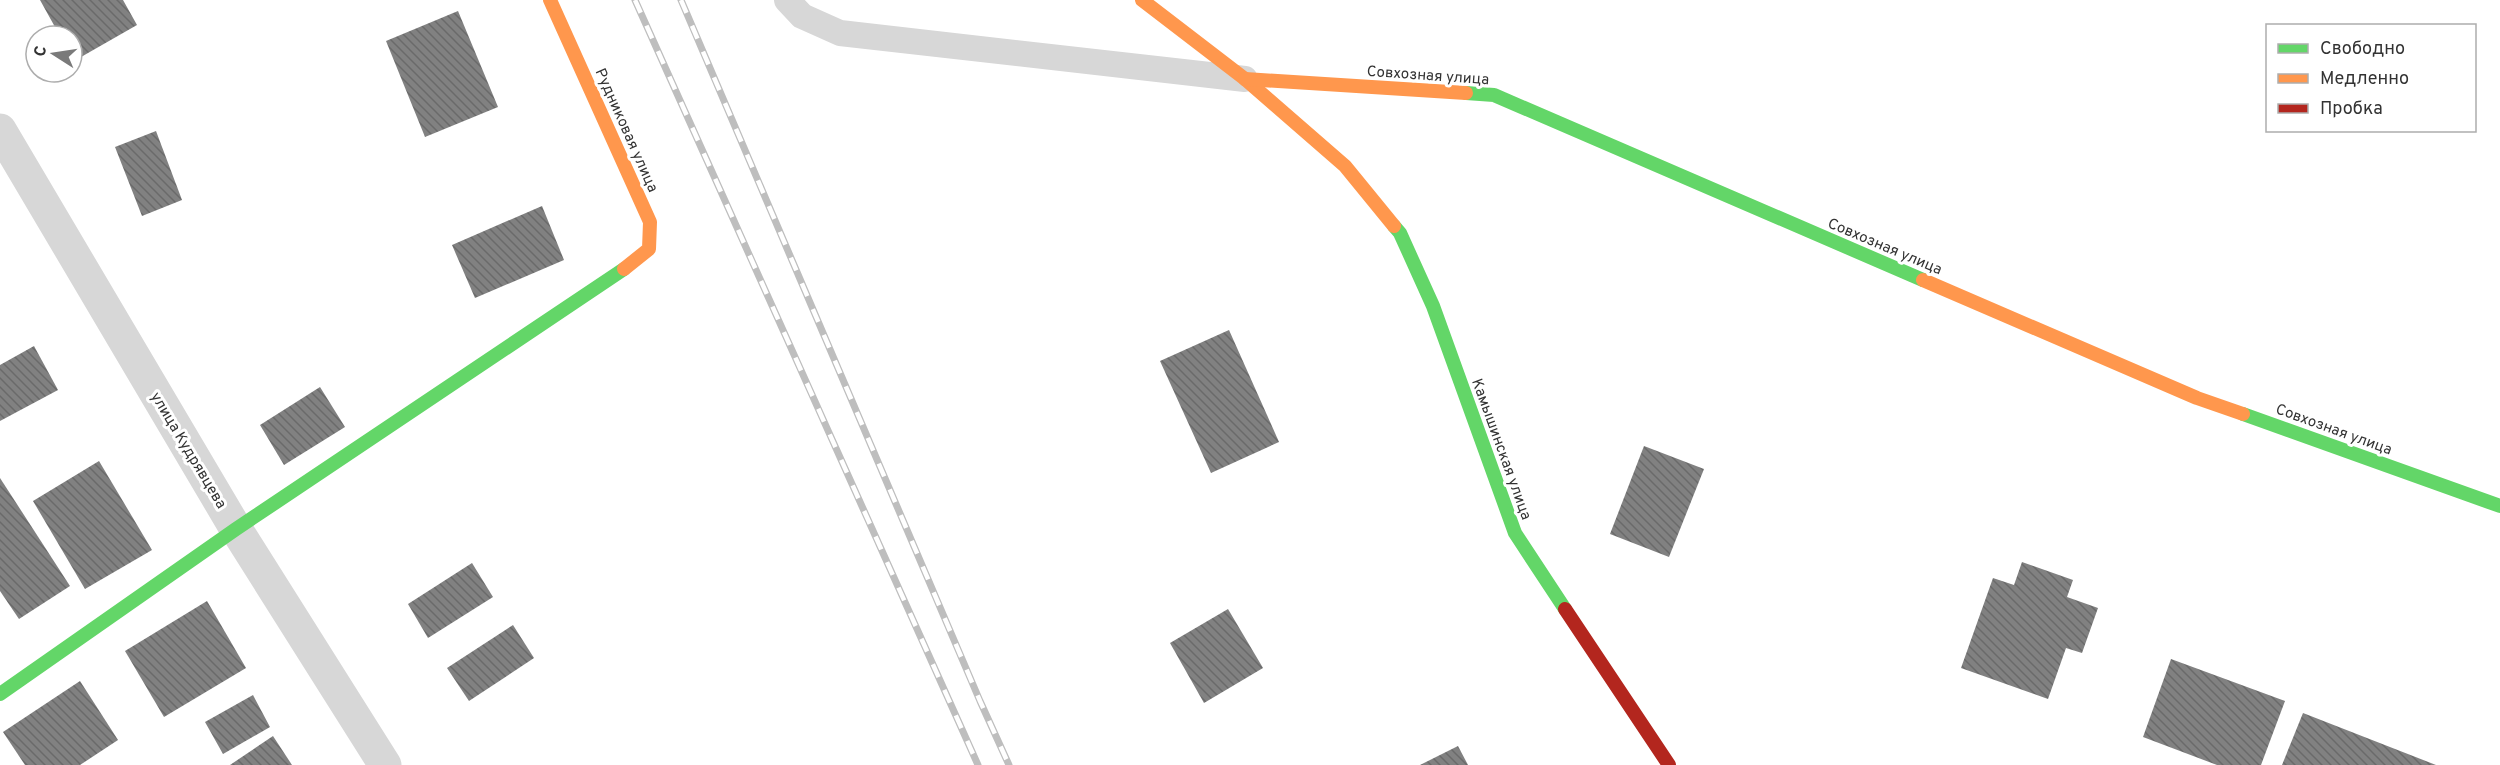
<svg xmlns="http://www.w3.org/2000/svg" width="2500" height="765" viewBox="0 0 2500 765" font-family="Overpass,sans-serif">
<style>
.building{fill:url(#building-back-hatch)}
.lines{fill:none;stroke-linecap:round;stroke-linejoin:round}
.lane{stroke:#d7d7d7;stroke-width:26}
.street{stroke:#d7d7d7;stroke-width:33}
.fast{stroke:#63d668;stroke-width:14}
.slow{stroke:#ff974d;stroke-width:14}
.jam{stroke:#b3261e;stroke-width:14}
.rail-casing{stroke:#bebebe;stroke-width:7}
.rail{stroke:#fff;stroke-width:4.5;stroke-dasharray:14;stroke-linecap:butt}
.labels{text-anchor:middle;stroke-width:6;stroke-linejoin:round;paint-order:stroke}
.street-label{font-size:15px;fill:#333;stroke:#fff}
</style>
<defs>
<pattern id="building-back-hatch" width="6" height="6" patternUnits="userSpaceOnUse" patternTransform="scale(1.5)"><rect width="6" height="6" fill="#818181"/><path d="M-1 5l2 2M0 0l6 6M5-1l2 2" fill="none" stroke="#6a6a6a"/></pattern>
</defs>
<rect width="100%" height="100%" fill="#fff"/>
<!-- building -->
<g class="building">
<path d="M 40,0 L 123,0 L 137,25 L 74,61 L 72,57 L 72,36 L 60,36 Z"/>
<path d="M 458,11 L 498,107 L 425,137 L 386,41 Z"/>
<path d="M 156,131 L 182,200 L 142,216 L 115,147 Z"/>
<path d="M 542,206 L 564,260 L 475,298 L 452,245 Z"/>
<path d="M 1229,330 L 1279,442 L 1211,473 L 1160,361 Z"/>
<path d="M 34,346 L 58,390 L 0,421 L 0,365 Z"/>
<path d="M 320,387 L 345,427 L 284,465 L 260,425 Z"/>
<path d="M 1644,446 L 1704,469 L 1669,557 L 1610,534 Z"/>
<path d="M 99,461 L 152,550 L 85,589 L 33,501 Z"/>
<path d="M 0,478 L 70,586 L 19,619 L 0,591 Z"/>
<path d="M 2022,562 L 2073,580 L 2067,597 L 2098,608 L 2082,653 L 2066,648 L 2048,699 L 1961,668 L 1993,578 L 2014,585 Z"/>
<path d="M 472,563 L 493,597 L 428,638 L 408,604 Z"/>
<path d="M 207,601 L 246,668 L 164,717 L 125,651 Z"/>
<path d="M 1228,609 L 1263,668 L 1204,703 L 1170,643 Z"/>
<path d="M 513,625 L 534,658 L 469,701 L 447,668 Z"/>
<path d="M 2171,659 L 2285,701 L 2261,765 L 2217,765 L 2143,737 Z"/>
<path d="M 80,681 L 118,740 L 80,765 L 25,765 L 3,732 Z"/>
<path d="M 253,695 L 270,727 L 223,754 L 205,722 Z"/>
<path d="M 2303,713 L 2436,765 L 2282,765 Z"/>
<path d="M 273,736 L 292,765 L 230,765 Z"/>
<path d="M 1458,746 L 1468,765 L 1420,765 Z"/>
</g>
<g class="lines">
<!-- lane -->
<path class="lane" d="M 787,0 L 802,16 L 840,33 L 1245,79"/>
<!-- street -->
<path class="street" d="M 0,130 L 236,529 L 385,765"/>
<!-- fast -->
<g class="fast">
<path d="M 1466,93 L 1494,95 L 1923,280"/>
<path d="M 1394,226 L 1400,233 L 1433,306 L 1515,533 L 1565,609"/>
<path d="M 2243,414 L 2500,506"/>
<path d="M 0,694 L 236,529 L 624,269"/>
</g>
<!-- slow -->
<g class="slow">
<path d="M 550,0 L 650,222 L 649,249 L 624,269"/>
<path d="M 1142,0 L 1245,79 L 1345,166 L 1394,226"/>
<path d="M 1245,79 L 1466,93"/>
<path d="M 1923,280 L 2197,398 L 2243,414"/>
</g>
<!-- jam -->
<path class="jam" d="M 1565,609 L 1669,765"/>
<defs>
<g id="rail">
<path d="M 635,0 L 978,765"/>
<path d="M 681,0 L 980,701 L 1009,765"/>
</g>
</defs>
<!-- rail casing -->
<use href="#rail" class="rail-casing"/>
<!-- rail -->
<use href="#rail" class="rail"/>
</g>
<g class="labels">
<!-- street labels -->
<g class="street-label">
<text transform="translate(1428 75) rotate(4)" y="5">Совхозная улица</text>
<text transform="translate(627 130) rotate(66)" y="5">Рудниковая улица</text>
<text transform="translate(1885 246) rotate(23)" y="5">Совхозная улица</text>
<text transform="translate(2334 429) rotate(20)" y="5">Совхозная улица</text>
<text transform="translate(1502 449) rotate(70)" y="5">Камышинская улица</text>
<text transform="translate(189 450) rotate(59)" y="5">улица Кудрявцева</text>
</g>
</g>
<!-- legend -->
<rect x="2266" y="24" width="210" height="108" fill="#ffffff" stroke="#adadad" stroke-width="1.5"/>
<rect x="2278" y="44" width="30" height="9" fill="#63d668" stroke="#adadad" stroke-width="1.5"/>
<text x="2320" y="54" font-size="18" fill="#333333">Свободно</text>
<rect x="2278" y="74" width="30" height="9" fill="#ff974d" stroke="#adadad" stroke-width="1.5"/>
<text x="2320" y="84" font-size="18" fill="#333333">Медленно</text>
<rect x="2278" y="104" width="30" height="9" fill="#b3261e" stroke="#adadad" stroke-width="1.5"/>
<text x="2320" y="114" font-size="18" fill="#333333">Пробка</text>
<!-- north arrow -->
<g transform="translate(54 54) rotate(282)"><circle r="28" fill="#ffffff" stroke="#adadad" stroke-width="1.5"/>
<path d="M0-4.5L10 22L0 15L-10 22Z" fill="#7a7a7a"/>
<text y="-9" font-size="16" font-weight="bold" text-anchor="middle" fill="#333333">С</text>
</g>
</svg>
